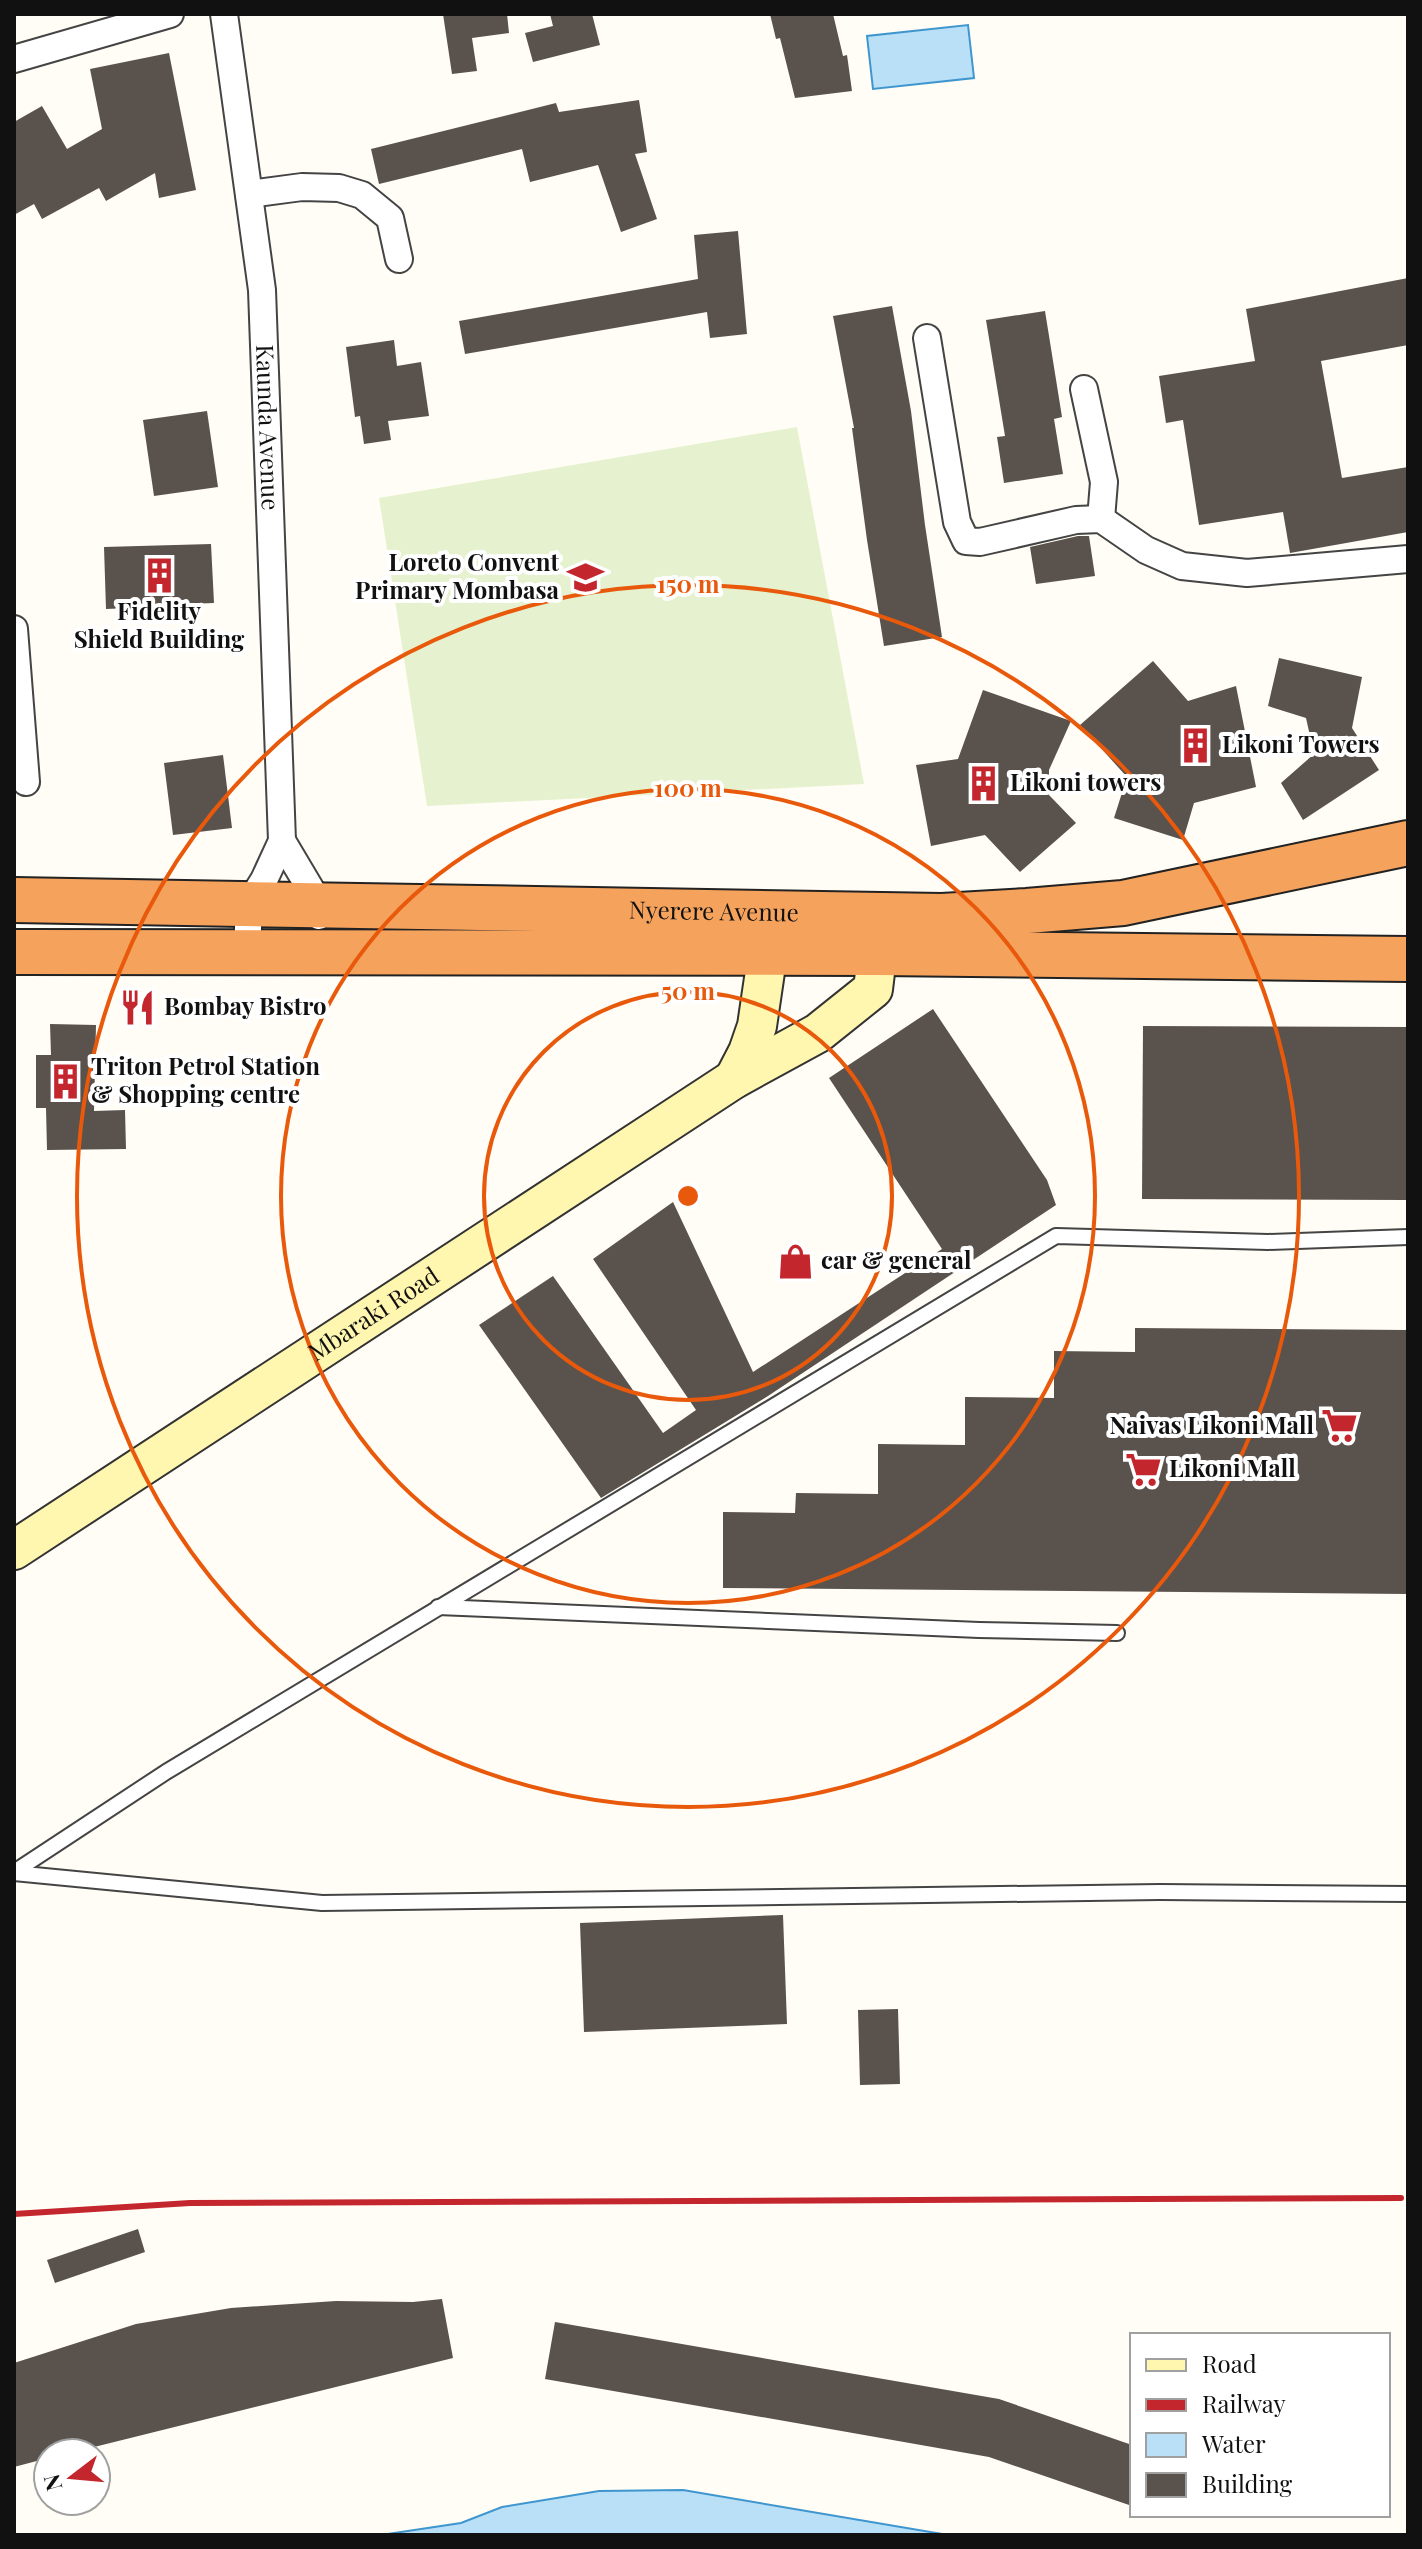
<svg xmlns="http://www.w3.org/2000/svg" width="1422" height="2549" viewBox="0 0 1422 2549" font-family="'Playfair Display',serif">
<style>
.pitch{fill:#e6f2cf}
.water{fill:#b9e0f7;stroke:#3f96cf;stroke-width:2}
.building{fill:#5a524d}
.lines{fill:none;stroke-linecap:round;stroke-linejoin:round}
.lane-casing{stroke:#444;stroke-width:18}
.street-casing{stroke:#444;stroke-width:30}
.secondary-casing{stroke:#333;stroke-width:42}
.highway-casing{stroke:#222;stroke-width:48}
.lane{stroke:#fff;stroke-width:14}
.street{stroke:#fff;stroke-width:26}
.secondary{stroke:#fff6b0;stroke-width:38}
.highway{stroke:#f5a25d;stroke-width:44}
.rail{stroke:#c4262e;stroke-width:6}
.ring{fill:none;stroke:#e8590c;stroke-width:4}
.labels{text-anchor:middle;stroke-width:8;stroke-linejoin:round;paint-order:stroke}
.street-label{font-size:24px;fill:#111;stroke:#fff}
.poi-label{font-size:24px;font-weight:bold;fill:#111;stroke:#fff;text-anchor:start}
.centre{fill:#e8590c;stroke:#fff;stroke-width:4}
.ring-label{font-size:24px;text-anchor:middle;font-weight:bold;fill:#e8590c;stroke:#fff;stroke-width:8;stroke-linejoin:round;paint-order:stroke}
</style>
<rect width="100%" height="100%" fill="#fffdf5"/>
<!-- pitch -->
<path class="pitch" d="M 797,427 L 864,784 L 427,806 L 379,498 Z"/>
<!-- water -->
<g class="water">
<path d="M 968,25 L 974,78 L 873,89 L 867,36 Z"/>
<path d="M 683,2490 L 948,2535 L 381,2535 L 461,2523 L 502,2507 L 599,2491 Z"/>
</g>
<!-- building -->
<g class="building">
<path d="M 443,14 L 507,14 L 509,33 L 472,38 L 477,71 L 452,74 Z"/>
<path d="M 550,14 L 592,14 L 600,45 L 533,62 L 525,33 L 553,26 Z"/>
<path d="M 770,14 L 833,14 L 843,56 L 847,55 L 852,91 L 795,98 L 780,38 L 776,39 Z"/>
<path d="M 169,53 L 196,190 L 159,198 L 155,173 L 106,201 L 99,188 L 42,219 L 34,204 L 14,215 L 14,122 L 42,106 L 67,149 L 102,129 L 90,69 Z"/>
<path d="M 639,100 L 647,152 L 635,154 L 657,219 L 621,232 L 598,165 L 530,182 L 522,149 L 379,184 L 371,149 L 556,103 L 559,112 Z"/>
<path d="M 738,231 L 747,334 L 710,338 L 707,312 L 465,354 L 459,321 L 698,279 L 694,235 Z"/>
<path d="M 1408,278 L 1408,345 L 1321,361 L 1342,478 L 1408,467 L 1408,532 L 1290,553 L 1283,512 L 1199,525 L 1183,420 L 1166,423 L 1159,376 L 1255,361 L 1246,309 Z"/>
<path d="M 892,306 L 911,411 L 925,525 L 942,637 L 884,646 L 867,540 L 852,428 L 854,428 L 833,316 Z"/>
<path d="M 1045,311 L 1062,417 L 1054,419 L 1063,474 L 1004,483 L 997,437 L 1005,436 L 986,320 Z"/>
<path d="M 394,340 L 397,366 L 421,362 L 429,416 L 388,421 L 391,440 L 364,444 L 360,416 L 355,417 L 346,347 Z"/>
<path d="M 207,411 L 218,487 L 154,496 L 143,420 Z"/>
<path d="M 1078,536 L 1089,536 L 1095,576 L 1036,584 L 1030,547 Z"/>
<path d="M 211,544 L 214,603 L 161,605 L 161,615 L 132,615 L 131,608 L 106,609 L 104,547 Z"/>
<path d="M 1279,658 L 1362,677 L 1352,728 L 1379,770 L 1303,820 L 1281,783 L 1314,754 L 1306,718 L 1268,706 Z"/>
<path d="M 1153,661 L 1188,701 L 1236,686 L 1256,787 L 1194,803 L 1183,840 L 1114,818 L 1127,777 L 1080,725 Z"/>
<path d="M 983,690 L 1071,721 L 1049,770 L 1049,795 L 1076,823 L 1020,872 L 985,835 L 931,846 L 916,765 L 958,759 Z"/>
<path d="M 223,755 L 232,828 L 173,835 L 164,763 Z"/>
<path d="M 933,1009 L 1047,1180 L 1056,1205 L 768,1396 L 601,1498 L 479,1325 L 553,1276 L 663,1433 L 696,1410 L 593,1259 L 673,1202 L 753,1372 L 942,1249 L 829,1078 Z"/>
<path d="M 50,1024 L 96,1025 L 94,1111 L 125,1110 L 126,1149 L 47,1150 L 46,1108 L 36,1108 L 36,1055 L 51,1055 Z"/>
<path d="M 1143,1026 L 1408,1027 L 1408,1200 L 1142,1199 Z"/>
<path d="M 1135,1328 L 1408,1330 L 1408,1594 L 723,1588 L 723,1512 L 795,1513 L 796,1493 L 878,1494 L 878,1444 L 965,1445 L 965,1397 L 1054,1398 L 1054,1351 L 1135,1352 Z"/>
<path d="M 783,1915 L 787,2024 L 584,2032 L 580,1923 Z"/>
<path d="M 898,2009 L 900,2084 L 860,2085 L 858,2010 Z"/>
<path d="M 138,2229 L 145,2252 L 55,2283 L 47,2260 Z"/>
<path d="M 442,2299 L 453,2358 L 70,2453 L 48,2453 L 48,2458 L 14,2467 L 14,2363 L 136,2324 L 231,2308 L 336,2301 L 413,2302 Z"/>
<path d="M 555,2322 L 999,2399 L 1132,2445 L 1132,2506 L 989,2457 L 545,2379 Z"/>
</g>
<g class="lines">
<defs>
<g id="lane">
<path d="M 438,1607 L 979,1630 L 1117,1633"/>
<path d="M 14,1872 L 166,1772 L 1056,1236 L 1268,1242 L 1408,1237"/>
<path d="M 14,1873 L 322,1903 L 1160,1892 L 1408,1894"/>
</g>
<g id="street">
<path id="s1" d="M 224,14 L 262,290 L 282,841 L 264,880 L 249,904 L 247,952"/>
<path d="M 14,59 L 170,14"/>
<path d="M 249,194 L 302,187 L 339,188 L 362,195 L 390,218 L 399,259"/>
<path d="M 927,338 L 957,522 L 966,541 L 980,542 L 1076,520 L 1101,519 L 1146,550 L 1182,566 L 1247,573 L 1408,559"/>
<path d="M 1084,389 L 1104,482 L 1101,519"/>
<path d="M 14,629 L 26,782"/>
<path d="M 282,841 L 320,905 L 319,916"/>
</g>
<g id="secondary">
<path d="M 734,1079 L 748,1052 L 757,1026 L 772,924"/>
<path id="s2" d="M 14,1550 L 734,1079 L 818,1033 L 873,989 L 881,923"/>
</g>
<g id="highway">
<path id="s3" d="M 14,900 L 942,916 L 1027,911 L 1123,903 L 1408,843"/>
<path d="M 14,952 L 878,953 L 1408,959"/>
</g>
</defs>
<!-- lane casing -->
<use href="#lane" class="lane-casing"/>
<!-- street casing -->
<use href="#street" class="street-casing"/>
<!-- secondary casing -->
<use href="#secondary" class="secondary-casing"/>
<!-- highway casing -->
<use href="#highway" class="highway-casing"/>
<!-- lane -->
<use href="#lane" class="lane"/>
<!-- street -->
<use href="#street" class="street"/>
<!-- secondary -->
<use href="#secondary" class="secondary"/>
<!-- highway -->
<use href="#highway" class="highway"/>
<!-- rail -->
<path class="rail" d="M 14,2214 L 190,2203 L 1401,2198"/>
</g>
<!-- distance rings -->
<g class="ring">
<circle cx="688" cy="1196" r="204"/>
<circle cx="688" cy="1196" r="407"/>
<circle cx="688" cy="1196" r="611"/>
</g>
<!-- icons -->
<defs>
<symbol id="building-bare" viewBox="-9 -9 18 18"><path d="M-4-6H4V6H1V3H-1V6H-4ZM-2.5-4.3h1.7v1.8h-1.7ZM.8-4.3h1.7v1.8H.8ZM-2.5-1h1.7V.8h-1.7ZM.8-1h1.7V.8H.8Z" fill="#c4262e" stroke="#fff" stroke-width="2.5" paint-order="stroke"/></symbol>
<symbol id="school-bare" viewBox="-9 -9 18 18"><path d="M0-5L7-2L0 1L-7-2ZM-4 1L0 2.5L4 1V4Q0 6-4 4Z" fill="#c4262e" stroke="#fff" stroke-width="2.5" paint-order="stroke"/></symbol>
<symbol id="restaurant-bare" viewBox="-9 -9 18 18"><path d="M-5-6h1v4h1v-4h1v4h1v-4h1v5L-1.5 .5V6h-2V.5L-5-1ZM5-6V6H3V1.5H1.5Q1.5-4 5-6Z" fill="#c4262e" stroke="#fff" stroke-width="2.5" paint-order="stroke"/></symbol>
<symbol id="shop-bare" viewBox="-9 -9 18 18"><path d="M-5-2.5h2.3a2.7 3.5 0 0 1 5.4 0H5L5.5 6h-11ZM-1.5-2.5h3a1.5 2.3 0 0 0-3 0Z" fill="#c4262e" stroke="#fff" stroke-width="2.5" paint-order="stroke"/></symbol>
<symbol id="supermarket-bare" viewBox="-9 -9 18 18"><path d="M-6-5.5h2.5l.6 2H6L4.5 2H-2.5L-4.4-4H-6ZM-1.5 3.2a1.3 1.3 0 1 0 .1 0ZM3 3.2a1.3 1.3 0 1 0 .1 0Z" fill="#c4262e" stroke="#fff" stroke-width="2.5" paint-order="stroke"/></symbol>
</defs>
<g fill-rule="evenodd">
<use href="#building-bare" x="134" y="550" width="51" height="51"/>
<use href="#school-bare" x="560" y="552" width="51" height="51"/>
<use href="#building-bare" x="1170" y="720" width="51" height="51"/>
<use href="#building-bare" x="958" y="758" width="51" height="51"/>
<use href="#restaurant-bare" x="112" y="982" width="51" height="51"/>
<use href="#building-bare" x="40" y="1056" width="51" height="51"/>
<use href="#shop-bare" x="770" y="1236" width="51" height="51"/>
<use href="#supermarket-bare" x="1314" y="1400" width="51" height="51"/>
<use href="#supermarket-bare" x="1118" y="1444" width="51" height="51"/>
</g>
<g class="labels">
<!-- street labels -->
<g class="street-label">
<text dy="8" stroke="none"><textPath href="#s1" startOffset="416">Kaunda Avenue</textPath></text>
<text dy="8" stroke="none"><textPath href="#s3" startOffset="700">Nyerere Avenue</textPath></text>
<text dy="8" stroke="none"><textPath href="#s2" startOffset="430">Mbaraki Road</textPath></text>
</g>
<!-- poi labels -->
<g class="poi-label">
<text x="559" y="571" text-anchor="end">Loreto Convent<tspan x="559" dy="28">Primary Mombasa</tspan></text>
<text x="159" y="620" text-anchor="middle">Fidelity<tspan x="159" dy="28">Shield Building</tspan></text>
<text x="1222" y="753">Likoni Towers</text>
<text x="1010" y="791">Likoni towers</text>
<text x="164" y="1015">Bombay Bistro</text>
<text x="91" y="1075">Triton Petrol Station<tspan x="91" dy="28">&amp; Shopping centre</tspan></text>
<text x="821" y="1269">car &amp; general</text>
<text x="1314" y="1434" text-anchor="end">Naivas Likoni Mall</text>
<text x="1169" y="1477">Likoni Mall</text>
</g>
</g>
<circle cx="688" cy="1196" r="12" class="centre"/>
<g class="ring-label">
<text x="688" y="593">150 m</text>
<text x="688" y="797">100 m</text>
<text x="688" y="1000">50 m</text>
</g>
<!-- border -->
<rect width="1422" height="2549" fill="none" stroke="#111111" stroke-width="32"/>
<!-- legend -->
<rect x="1130" y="2333" width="260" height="184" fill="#ffffff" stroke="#a0a0a0" stroke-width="2"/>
<rect x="1146" y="2359" width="40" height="12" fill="#fff6b0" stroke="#a0a0a0" stroke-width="2"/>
<text x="1202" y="2373" font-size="24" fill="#111111">Road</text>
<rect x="1146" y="2399" width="40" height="12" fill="#c4262e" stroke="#a0a0a0" stroke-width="2"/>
<text x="1202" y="2413" font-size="24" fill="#111111">Railway</text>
<rect x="1146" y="2433" width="40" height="24" fill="#b9e0f7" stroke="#a0a0a0" stroke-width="2"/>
<text x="1202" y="2453" font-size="24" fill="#111111">Water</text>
<rect x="1146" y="2473" width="40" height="24" fill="#5a524d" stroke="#a0a0a0" stroke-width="2"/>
<text x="1202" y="2493" font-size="24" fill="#111111">Building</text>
<!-- north arrow -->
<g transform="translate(72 2477) rotate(254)"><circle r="38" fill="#ffffff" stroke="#a0a0a0" stroke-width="2"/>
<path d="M0-6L14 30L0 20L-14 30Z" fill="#c4262e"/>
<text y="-12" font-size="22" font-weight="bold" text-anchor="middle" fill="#111111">N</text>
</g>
</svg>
